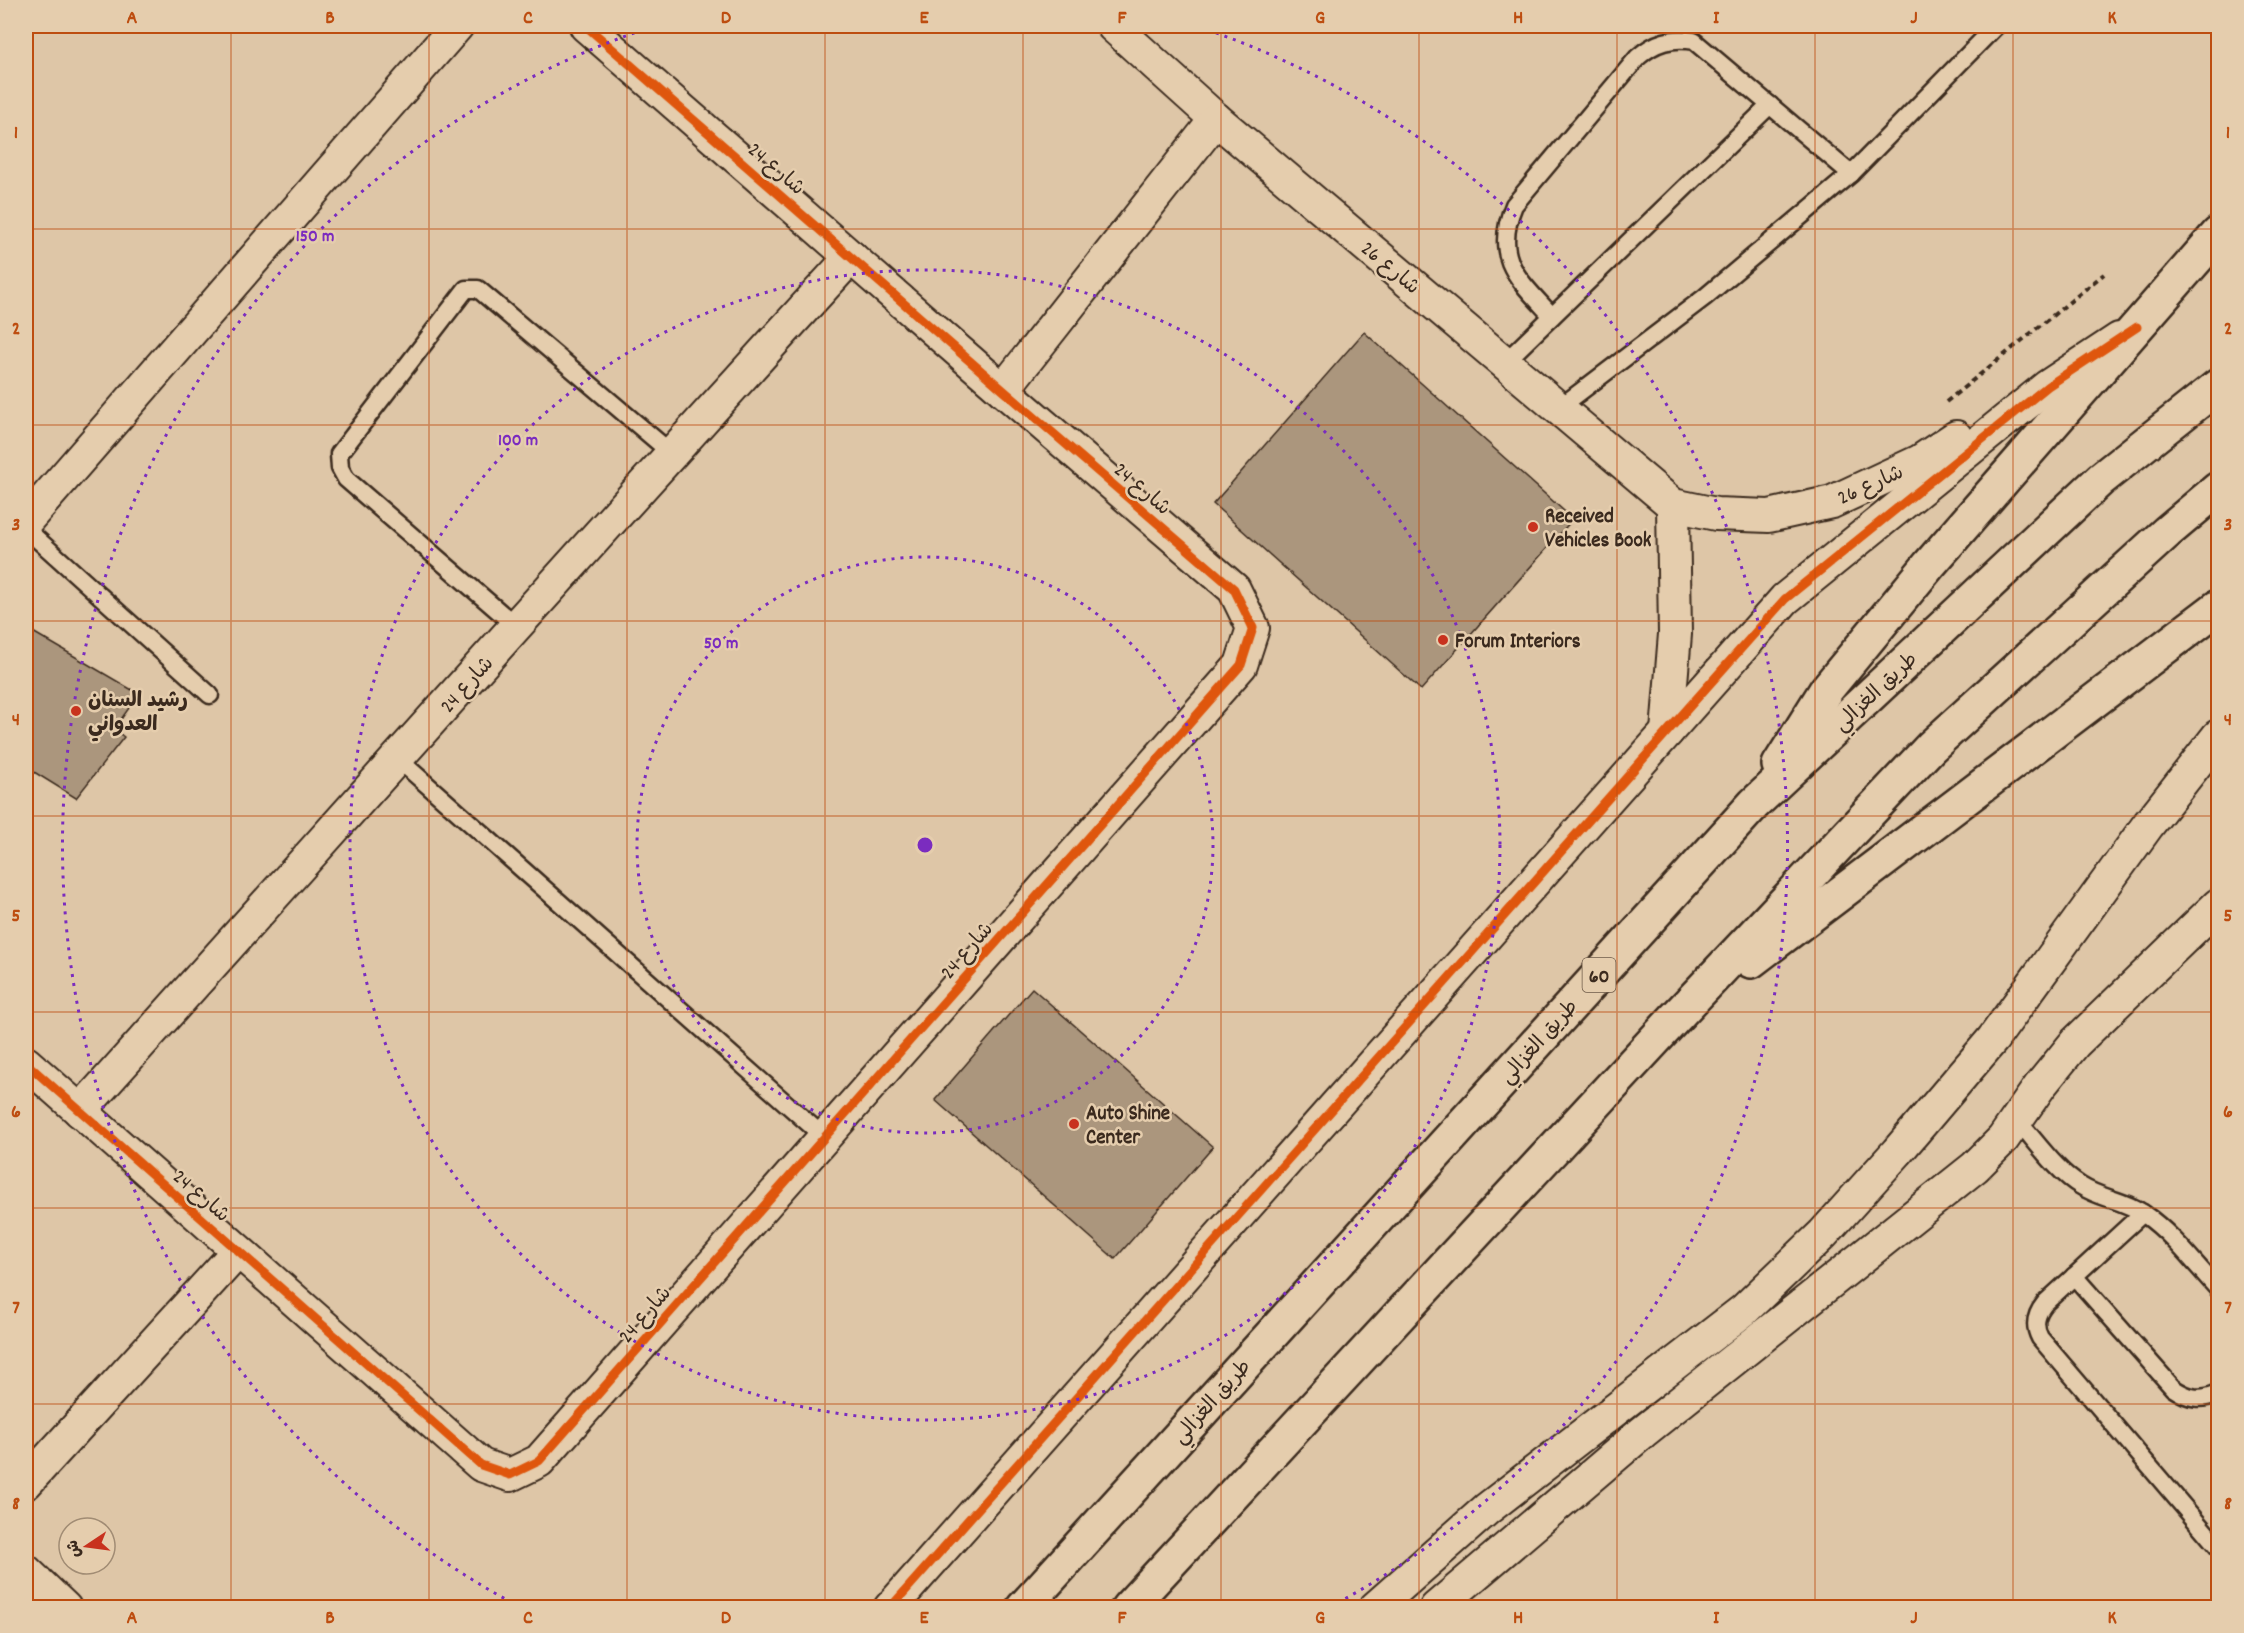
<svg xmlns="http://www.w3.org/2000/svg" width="2244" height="1633" viewBox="0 0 2244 1633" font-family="Dekko,'Playpen Sans Arabic',sans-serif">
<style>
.building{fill:#ab967d;stroke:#3b2a1e;stroke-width:1.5}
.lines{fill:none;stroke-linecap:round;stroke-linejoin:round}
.service-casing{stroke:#3b2a1e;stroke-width:21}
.minor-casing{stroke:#3b2a1e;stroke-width:36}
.motorway-casing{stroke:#3b2a1e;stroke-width:38}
.path{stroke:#3b2a1e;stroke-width:4;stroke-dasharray:6 4.5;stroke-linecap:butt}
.service{stroke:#e5cdad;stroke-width:16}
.minor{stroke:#e5cdad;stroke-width:32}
.motorway{stroke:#e5cdad;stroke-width:33}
.cycleway-casing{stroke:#e5cdad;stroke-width:13}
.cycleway{stroke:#df570d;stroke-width:9}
.grid{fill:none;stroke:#bd4d10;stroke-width:1.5;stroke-opacity:0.55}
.ring{fill:none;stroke:#7b2cbf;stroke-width:3;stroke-dasharray:3 6}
.poi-dot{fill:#c8321e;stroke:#e5cdad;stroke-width:2}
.labels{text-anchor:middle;stroke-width:5;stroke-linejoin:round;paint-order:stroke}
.shield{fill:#e5cdad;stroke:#6e5b49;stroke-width:1.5}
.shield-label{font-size:20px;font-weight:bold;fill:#3b2a1e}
.street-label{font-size:21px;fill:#3b2a1e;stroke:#e5cdad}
.poi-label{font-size:21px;font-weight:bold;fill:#3b2a1e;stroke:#e5cdad;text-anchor:start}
.centre{fill:#7b2cbf;stroke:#e5cdad;stroke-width:3}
.ring-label{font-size:18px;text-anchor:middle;font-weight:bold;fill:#7b2cbf;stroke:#e5cdad;stroke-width:5;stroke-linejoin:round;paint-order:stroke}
.neatline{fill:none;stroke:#bd4d10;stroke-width:2}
.grid-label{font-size:20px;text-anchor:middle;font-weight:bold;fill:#bd4d10}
</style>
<rect width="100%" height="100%" fill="#dec6a7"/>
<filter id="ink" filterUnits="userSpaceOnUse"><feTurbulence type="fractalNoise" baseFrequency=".0167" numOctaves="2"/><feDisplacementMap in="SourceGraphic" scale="12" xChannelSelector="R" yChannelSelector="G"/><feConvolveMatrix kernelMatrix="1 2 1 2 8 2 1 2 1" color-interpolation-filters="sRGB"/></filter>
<g filter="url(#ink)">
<!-- building -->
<g class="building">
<path d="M 1364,332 L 1573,519 L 1421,690 L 1213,504 Z"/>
<path d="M 26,628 L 139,694 L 114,729 L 124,737 L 76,798 L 26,767 Z"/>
<path d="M 1032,988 L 1213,1147 L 1115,1259 L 935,1100 Z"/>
</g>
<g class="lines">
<defs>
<g id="service">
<path d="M 1552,316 C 1518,279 1492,258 1514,205 L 1638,57 C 1655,42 1672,37 1694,41 L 1851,174"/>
<path d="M 1504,363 L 1770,105"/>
<path d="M 1559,408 L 1705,297 L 1851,174 L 1996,26"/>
<path d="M 26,529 L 210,695"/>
<path d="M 517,627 L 346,479 L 340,468 L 339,454 L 466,289 L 478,289 L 671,453"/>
<path d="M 398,759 L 824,1137"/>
<path d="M 2017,1120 C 2036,1141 2057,1172 2081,1186 C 2101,1199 2125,1200 2144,1214 C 2173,1234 2195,1264 2218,1289"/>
<path d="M 2143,1213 L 2045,1303 C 2036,1314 2033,1325 2040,1338 L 2218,1547"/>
<path d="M 2074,1276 L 2173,1388 C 2189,1399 2201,1401 2218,1393"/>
</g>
<g id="minor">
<path d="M 1113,26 L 1216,119 L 1673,505 L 1716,514 L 1769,516 L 1832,502 L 1920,461 L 1956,437"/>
<path d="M 1003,390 L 1216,119"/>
<path d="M 26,521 L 457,26"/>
<path d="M 1667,732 L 1675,634 L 1673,505"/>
<path d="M 26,1063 L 481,1465 L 510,1475 L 539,1461 L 1241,665 L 1253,628 L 1234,589 L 1003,390 L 586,26"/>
<path d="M 80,1111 C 337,826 592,539 851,257"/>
<path d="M 26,1483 L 238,1251"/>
<path d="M 26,1571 L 65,1608"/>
<path d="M 890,1608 L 1785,599 L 2048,386 L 2119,339"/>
<path d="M 1375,1608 L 1487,1509 L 1744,1310 L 1823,1234 L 1897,1152 L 1993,1039 L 2148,825 L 2218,736"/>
<path d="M 1436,1608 L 1643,1432 L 1975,1167 L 2003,1139 L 2040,1086 L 2075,1043 L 2218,905"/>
</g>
<g id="motorway">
<path d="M 1779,765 L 1826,690 L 1929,565 L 2218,234"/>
<path d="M 1751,961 L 2218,607"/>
<path d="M 1023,1608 L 1754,804 L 2101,479 L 2218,386"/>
<path d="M 1128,1608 L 1675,1018 L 1931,747 L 2167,532 L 2218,489"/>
</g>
</defs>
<!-- service casing -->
<use href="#service" class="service-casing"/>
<!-- minor casing -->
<use href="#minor" class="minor-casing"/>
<!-- motorway casing -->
<use href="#motorway" class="motorway-casing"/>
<!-- path -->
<path class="path" d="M 1946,402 L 2104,274"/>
<!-- service -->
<use href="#service" class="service"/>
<!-- minor -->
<use href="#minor" class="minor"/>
<!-- motorway -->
<use href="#motorway" class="motorway"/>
<defs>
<g id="cycleway">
<path d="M 26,1063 L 481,1465 L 510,1475 L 539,1461 L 1241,665 L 1253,628 L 1234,589 L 1003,390 L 586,26"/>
<path d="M 890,1608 L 1785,599 L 2048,386 L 2137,327"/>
</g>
</defs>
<!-- cycleway casing -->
<use href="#cycleway" class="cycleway-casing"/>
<!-- cycleway -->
<use href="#cycleway" class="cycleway"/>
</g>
</g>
<!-- grid -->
<path class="grid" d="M 231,26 L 231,1608M 429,26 L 429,1608M 627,26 L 627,1608M 825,26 L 825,1608M 1023,26 L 1023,1608M 1221,26 L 1221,1608M 1419,26 L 1419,1608M 1617,26 L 1617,1608M 1815,26 L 1815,1608M 2013,26 L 2013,1608M 26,229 L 2218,229M 26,425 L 2218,425M 26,621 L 2218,621M 26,816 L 2218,816M 26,1012 L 2218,1012M 26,1208 L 2218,1208M 26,1404 L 2218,1404"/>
<!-- distance rings -->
<g class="ring">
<circle cx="925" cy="845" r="288"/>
<circle cx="925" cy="845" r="575"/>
<path d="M520 1607A863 863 0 0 1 651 27M1199 27A863 863 0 0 1 1330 1607"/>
</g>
<!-- markers -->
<g class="poi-dot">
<circle cx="1533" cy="527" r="6"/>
<circle cx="1443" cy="640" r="6"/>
<circle cx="76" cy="711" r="6"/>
<circle cx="1074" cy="1124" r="6"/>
</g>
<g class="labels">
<!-- shield labels -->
<rect class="shield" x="1582.5" y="958" width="33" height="34" rx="4.5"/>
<g class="shield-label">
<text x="1599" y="982">60</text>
</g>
<!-- street labels -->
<g class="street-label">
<text transform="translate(777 168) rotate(41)" y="7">شارع 24</text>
<text transform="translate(1391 267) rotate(40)" y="7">شارع 26</text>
<text transform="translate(1870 484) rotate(-24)" y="7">شارع 26</text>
<text transform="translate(1143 488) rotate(41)" y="7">شارع 24</text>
<text transform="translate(466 684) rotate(-48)" y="7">شارع 24</text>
<text transform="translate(1875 691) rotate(-43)" y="7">طريق الغزالي</text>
<text transform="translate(966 950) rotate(-49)" y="7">شارع 24</text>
<text transform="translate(1538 1041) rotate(-48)" y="7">طريق الغزالي</text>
<text transform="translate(202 1195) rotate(41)" y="7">شارع 24</text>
<text transform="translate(644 1314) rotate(-49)" y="7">شارع 24</text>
<text transform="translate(1211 1401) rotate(-48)" y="7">طريق الغزالي</text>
</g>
<!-- poi labels -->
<g class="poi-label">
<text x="1545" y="522">Received<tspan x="1545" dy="24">Vehicles Book</tspan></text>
<text x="1455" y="647">Forum Interiors</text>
<text x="88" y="706">رشيد السنان<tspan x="88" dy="24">العدواني</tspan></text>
<text x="1086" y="1119">Auto Shine<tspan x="1086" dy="24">Center</tspan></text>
</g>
</g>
<circle cx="925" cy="845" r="9" class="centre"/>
<g class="ring-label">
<text x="315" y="241">150 m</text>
<text x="518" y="445">100 m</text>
<text x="721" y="648">50 m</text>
</g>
<!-- margin -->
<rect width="2244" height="1633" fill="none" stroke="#e5cdad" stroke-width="66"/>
<!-- north arrow -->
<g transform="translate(87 1546) rotate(257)"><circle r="28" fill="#e5cdad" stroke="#a18c74" stroke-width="1.5"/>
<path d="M0-4.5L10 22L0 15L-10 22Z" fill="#c8321e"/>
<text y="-9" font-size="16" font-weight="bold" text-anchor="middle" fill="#3b2a1e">ش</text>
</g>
<rect x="33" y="33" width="2178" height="1567" class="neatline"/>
<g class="grid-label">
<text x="132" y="23">A</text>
<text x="330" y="23">B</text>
<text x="528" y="23">C</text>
<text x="726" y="23">D</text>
<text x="924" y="23">E</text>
<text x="1122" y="23">F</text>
<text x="1320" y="23">G</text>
<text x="1518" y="23">H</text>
<text x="1716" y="23">I</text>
<text x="1914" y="23">J</text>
<text x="2112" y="23">K</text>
<text x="16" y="138">1</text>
<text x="2228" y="138">1</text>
<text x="16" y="334">2</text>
<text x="2228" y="334">2</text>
<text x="16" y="530">3</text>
<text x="2228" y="530">3</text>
<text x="16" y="725">4</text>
<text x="2228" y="725">4</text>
<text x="16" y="921">5</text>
<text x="2228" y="921">5</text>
<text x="16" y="1117">6</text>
<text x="2228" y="1117">6</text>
<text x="16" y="1313">7</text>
<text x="2228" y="1313">7</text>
<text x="16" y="1509">8</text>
<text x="2228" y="1509">8</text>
<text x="132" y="1623">A</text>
<text x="330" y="1623">B</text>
<text x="528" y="1623">C</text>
<text x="726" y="1623">D</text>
<text x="924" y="1623">E</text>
<text x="1122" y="1623">F</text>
<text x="1320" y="1623">G</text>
<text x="1518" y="1623">H</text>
<text x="1716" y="1623">I</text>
<text x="1914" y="1623">J</text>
<text x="2112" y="1623">K</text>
</g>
</svg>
